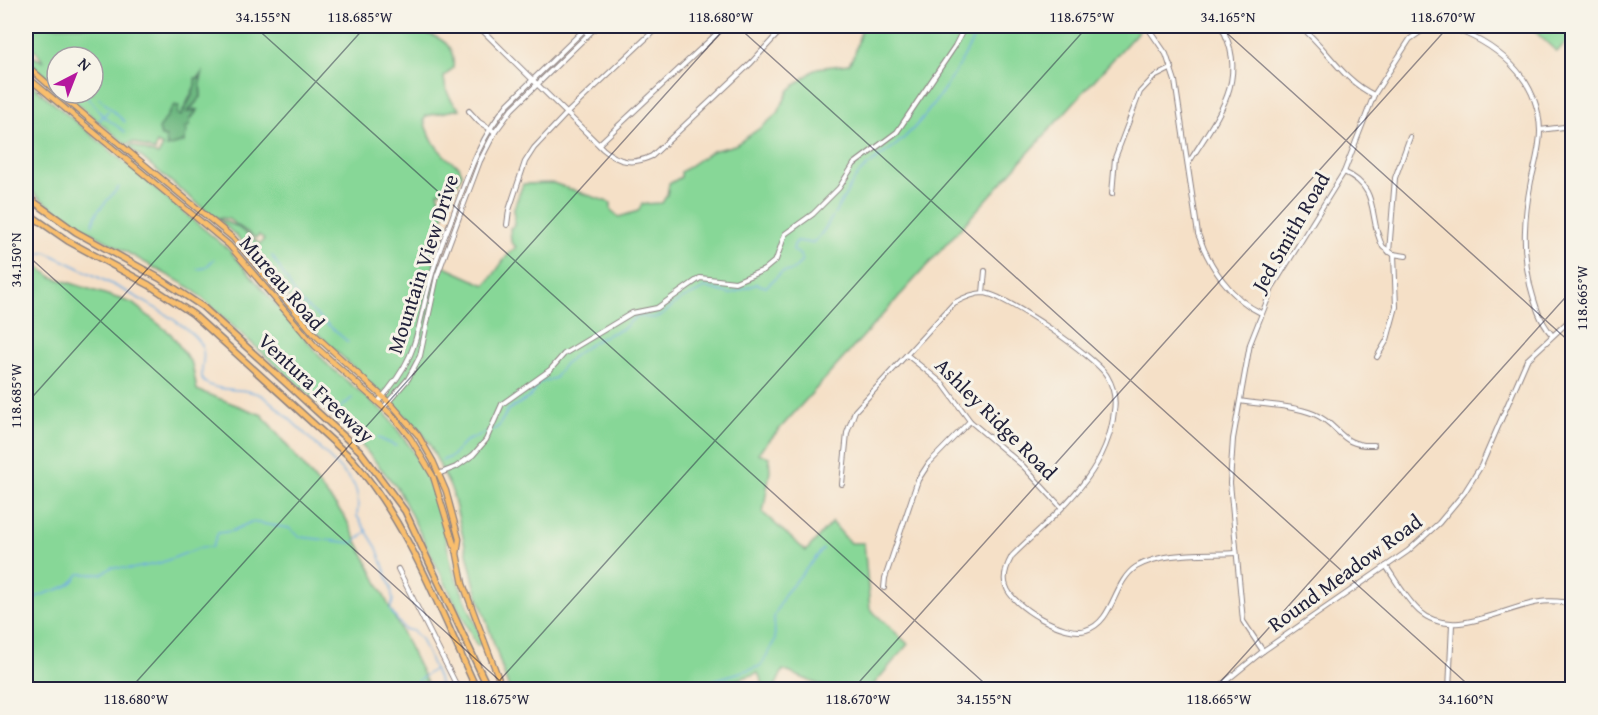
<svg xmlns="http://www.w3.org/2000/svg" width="1598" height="715" viewBox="0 0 1598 715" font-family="'Gentium Book Plus',serif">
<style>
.green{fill:#87d797;stroke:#547c69;stroke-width:1.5;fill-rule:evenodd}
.forest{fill:#6db880;stroke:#486d5e;stroke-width:1.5}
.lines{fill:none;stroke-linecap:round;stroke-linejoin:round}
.stream{stroke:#6dace0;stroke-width:1.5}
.minor-casing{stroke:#8c8181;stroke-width:6}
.major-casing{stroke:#8c8181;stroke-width:7}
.highway-casing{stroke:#8c8181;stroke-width:8}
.minor{stroke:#fff;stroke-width:4}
.major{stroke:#f9be6d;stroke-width:4.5}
.highway{stroke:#f9be6d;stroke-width:5}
.ticks{fill:none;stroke:#22223b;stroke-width:1.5;stroke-opacity:0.45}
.labels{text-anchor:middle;stroke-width:6;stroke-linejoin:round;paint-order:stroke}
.street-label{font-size:21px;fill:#22223b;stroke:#f7f3e8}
.neatline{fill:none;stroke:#22223b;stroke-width:2}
.ticks-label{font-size:15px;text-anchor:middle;fill:#22223b}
</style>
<rect width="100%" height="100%" fill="#f7f3e8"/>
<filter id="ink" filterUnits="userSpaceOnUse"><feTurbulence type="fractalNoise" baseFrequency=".0167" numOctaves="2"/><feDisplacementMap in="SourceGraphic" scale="12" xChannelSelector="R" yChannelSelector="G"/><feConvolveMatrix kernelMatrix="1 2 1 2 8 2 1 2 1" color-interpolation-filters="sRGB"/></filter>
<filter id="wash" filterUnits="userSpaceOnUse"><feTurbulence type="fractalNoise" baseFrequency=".008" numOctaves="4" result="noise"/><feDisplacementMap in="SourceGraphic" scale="24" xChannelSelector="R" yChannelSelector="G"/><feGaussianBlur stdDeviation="1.35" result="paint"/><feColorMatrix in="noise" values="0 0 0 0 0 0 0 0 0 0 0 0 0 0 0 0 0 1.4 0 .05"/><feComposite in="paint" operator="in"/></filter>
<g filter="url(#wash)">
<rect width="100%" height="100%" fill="#f5e0c7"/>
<!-- green -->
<g class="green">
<path d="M 26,26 L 413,26 L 418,32 C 439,35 456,44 453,68 L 444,77 C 445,91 450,101 460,109 L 426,116 L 424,120 C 428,139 443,158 459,166 L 462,174 L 454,190 L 438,192 L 444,215 L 434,237 L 432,261 L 485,285 C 498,272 502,258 516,247 L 511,242 L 510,228 L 514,226 L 514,208 L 523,184 L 553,183 L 611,203 L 611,210 L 619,217 L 638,211 L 642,204 L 662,203 L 667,195 L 669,184 L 681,177 L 681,172 L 712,151 L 735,145 L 763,126 L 778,113 L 789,90 L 817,68 L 849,64 L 855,53 L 862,26 L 1143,26 L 758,453 L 769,457 L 770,471 L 763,513 L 806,551 L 832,522 L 850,543 L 864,543 L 870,609 L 908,644 L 869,690 L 830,689 L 783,670 L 774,689 L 765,689 L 758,673 L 708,689 L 509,689 L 475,586 L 452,491 L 429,443 L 421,431 L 317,333 L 248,247 L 218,219 L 236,226 L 260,244 L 264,239 L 259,235 L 256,238 L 228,219 L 214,217 L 129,147 L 132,145 L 158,155 L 163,146 L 157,143 L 155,151 L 133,142 L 126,144 L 64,93 L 93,93 L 93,57 L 57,57 L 57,87 L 26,59 L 26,53 L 44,62 L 36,51 L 26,45 ZM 200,75 L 201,97 L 186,114 L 194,109 L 198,110 L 184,128 L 186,132 L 184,142 L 167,147 L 167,137 L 161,136 C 158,127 165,122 168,114 L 176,114 L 180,117 Z"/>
<path d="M 1529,26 L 1572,26 L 1572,35 L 1557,52 Z"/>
<path d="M 26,80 L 229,250 L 328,365 L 385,413 L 411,448 L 434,492 L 453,570 L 483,642 L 477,646 L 398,489 L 354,436 L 191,288 L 74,223 L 26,188 Z"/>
<path d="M 26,258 L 52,277 L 132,303 L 171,334 L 192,364 L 197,390 L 262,415 L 345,517 L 430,689 L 26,689 Z"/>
</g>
<!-- forest -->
<path class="forest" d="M 203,71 L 200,83 L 201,97 L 187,112 L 198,110 L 190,119 L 190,126 L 184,128 L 187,131 L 184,142 L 167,147 L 166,137 L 161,136 L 159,129 L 174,105 L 179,106 L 177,114 L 181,116 C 186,105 197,91 195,78 L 200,78 Z"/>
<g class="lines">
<!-- stream -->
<g class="stream">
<path d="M 26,46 L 29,48"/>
<path d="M 87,97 L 103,116 L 125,132"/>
<path d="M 99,98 L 125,122"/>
<path d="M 99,121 L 108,111"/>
<path d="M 92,225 L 97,212 L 119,187"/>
<path d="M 272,256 L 299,300 L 348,342"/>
<path d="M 26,258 L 46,252 C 78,268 186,316 201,345 C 208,357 198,370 203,381 C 219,394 244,386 261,395 C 272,400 347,474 354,485 C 359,495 358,506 357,516 L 377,548 L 391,588 L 393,601 L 390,610 L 404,629 L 413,631 L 421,639 L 443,690"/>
<path d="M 197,269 L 205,268 L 214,259"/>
<path d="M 337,411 L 352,398"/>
<path d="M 492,430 L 498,427 L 508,410 L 530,397 L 539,383 L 555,378 C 565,357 598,337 620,330 C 626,328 629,321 635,318 C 642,314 650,320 658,317 C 665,315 670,307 676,303 C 685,296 695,295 705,287 L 730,294 L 757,284 L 766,287 L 782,272 L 792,271 L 802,261 L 800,255 L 793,250 L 794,245 L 797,241 C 802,241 807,243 811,243 C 822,241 847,189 857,176 C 870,161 889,152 903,139 C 936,108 960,65 980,26"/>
<path d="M 378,438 L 396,446"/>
<path d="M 441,461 L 451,457 L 466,441 L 487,432"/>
<path d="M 26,606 C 30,604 32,599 37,597 C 52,589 69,591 79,574 L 102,574 L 112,567 L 131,569 L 160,563 L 202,547 L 212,547 L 218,533 L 232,531 L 251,522 L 289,528 L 300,537 L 353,543 L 367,531"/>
<path d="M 414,690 L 419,680 L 434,669"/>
<path d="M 706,690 L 714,680 L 761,666 L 775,640 L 774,617 L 784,595 L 823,549"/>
</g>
</g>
</g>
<g filter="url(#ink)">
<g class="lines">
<defs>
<g id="minor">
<path d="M 478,26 L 603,149 C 619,163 633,165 652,156 L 751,63 L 785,26"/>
<path d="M 580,26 L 588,34"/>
<path d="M 1445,26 C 1494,41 1539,76 1540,131 C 1540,147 1535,165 1531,181 C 1524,217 1522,249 1530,285 C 1535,304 1539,320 1552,335"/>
<path d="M 1301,27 C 1328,49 1341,79 1374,95"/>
<path d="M 1148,28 L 1166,54 L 1175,81 L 1198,234 C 1209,266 1231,299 1261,313"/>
<path d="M 469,111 L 479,122 L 495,132"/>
<path d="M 1540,130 L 1572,126"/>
<path d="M 599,144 L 725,26"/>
<path d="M 1188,164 C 1216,118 1251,80 1221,26"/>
<path d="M 1344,172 C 1382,189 1367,218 1383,247 L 1393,254 L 1406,256"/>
<path d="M 1112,194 L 1115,158 L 1140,92 L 1154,77 L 1172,68"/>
<path d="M 507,225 L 509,210 L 525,162 L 534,148 L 567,113 L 659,26"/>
<path d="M 1389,252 L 1395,178 L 1410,137"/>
<path d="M 983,293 L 985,271"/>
<path d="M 907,355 L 943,384 L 970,421 L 1023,466 L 1061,507"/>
<path d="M 1377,357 L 1387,340 L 1396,307 L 1394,254"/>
<path d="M 1240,401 C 1263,405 1292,405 1314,414 C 1341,425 1339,447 1374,445"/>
<path d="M 378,402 C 422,353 415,332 432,274 C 437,255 445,236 452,218 C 467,177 480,137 508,104 L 588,26"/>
<path d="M 384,407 L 408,379 L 420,356 L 437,276 L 480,161 L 495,132 L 512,109 L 597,26"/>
<path d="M 438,474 L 456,467 L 473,455 L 486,440 L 502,404 L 550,370 L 564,354 L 632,313 L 657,308 L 700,278 L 735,282 L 764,270 L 776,260 L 785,234 L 813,214 L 839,188 L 854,164 L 897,132 L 955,46 L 965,26"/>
<path d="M 842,484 L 847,433 L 855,411 L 954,303 C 963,298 973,293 984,293 C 1006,295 1096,357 1107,376 C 1113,386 1116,399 1114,411 C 1108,475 1054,514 1012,556 C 1007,565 1002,576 1006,586 C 1012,607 1066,637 1086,630 C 1114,622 1113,582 1136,567 C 1163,551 1205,555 1236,553"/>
<path d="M 1386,566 C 1396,581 1406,599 1419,611 C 1453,641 1503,607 1540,602 C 1550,600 1562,602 1572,603"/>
<path d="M 398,569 L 459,690"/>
<path d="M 884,588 L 885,578 L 918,480 L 929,463 L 970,421"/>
<path d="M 1263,651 L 1243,621 L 1230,483 L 1233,439 L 1250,344 L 1273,286 L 1344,172 L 1374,95 L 1410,39 L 1429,26"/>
<path d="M 1215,690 L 1263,651 L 1408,551 L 1439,523 L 1464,493 L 1481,466 L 1527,360 L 1572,318"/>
<path d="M 1449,690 L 1452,624"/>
</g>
<g id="major">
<path d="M 26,65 L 57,92"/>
<path d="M 26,76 L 229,245 L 315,346 L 393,416 L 411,439 L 433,476 L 456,551"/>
<path d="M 58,93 L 233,238 L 314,334 L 393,406 L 418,435 L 433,461 L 446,491 L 459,539 L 457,554 L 463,584 L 503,690"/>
</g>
<g id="highway">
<path d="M 26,196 L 76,232 L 159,278 L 203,307 L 360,451 L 405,511 L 489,690"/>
<path d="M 26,212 L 68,241 L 149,285 L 193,314 L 351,458 C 409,524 440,611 477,690"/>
</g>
</defs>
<!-- minor casing -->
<use href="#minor" class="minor-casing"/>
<!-- major casing -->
<use href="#major" class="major-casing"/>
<!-- highway casing -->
<use href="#highway" class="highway-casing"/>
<!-- minor -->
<use href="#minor" class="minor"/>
<!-- major -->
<use href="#major" class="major"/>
<!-- highway -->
<use href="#highway" class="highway"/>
</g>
</g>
<!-- ticks -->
<path class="ticks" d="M 254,26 L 992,690M 737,26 L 1474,690M 1219,26 L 1572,344M 26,254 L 510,690M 26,404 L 366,26M 26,688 L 27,690M 129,690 L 727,26M 491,690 L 1088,26M 852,690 L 1449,26M 1213,690 L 1572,290"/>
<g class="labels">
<!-- street labels -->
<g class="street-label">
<text transform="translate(1291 232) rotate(-60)" y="7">Jed Smith Road</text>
<text transform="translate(423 264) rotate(-72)" y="7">Mountain View Drive</text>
<text transform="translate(282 283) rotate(49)" y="7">Mureau Road</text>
<text transform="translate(316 388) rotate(43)" y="7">Ventura Freeway</text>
<text transform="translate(996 419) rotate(45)" y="7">Ashley Ridge Road</text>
<text transform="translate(1345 573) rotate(-36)" y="7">Round Meadow Road</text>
</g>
</g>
<!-- margin -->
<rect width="1598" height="715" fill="none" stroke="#f7f3e8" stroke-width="66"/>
<!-- north arrow -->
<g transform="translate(75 75) rotate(42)"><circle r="28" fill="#f7f3e8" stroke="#a29fa3" stroke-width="1.5"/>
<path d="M0-4.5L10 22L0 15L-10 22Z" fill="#b5179e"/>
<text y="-9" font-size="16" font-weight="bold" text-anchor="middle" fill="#22223b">N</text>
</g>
<rect x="33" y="33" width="1532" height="649" class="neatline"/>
<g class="ticks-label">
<text x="263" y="22">34.155°N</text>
<text x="360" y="22">118.685°W</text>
<text x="721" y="22">118.680°W</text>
<text x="1082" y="22">118.675°W</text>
<text x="1228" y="22">34.165°N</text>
<text x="1443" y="22">118.670°W</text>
<text transform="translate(16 260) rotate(-90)" y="5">34.150°N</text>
<text transform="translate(1582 298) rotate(-90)" y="5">118.665°W</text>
<text transform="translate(16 396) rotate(-90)" y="5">118.685°W</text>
<text x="136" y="704">118.680°W</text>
<text x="497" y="704">118.675°W</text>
<text x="858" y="704">118.670°W</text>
<text x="984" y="704">34.155°N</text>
<text x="1219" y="704">118.665°W</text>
<text x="1466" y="704">34.160°N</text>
</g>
</svg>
